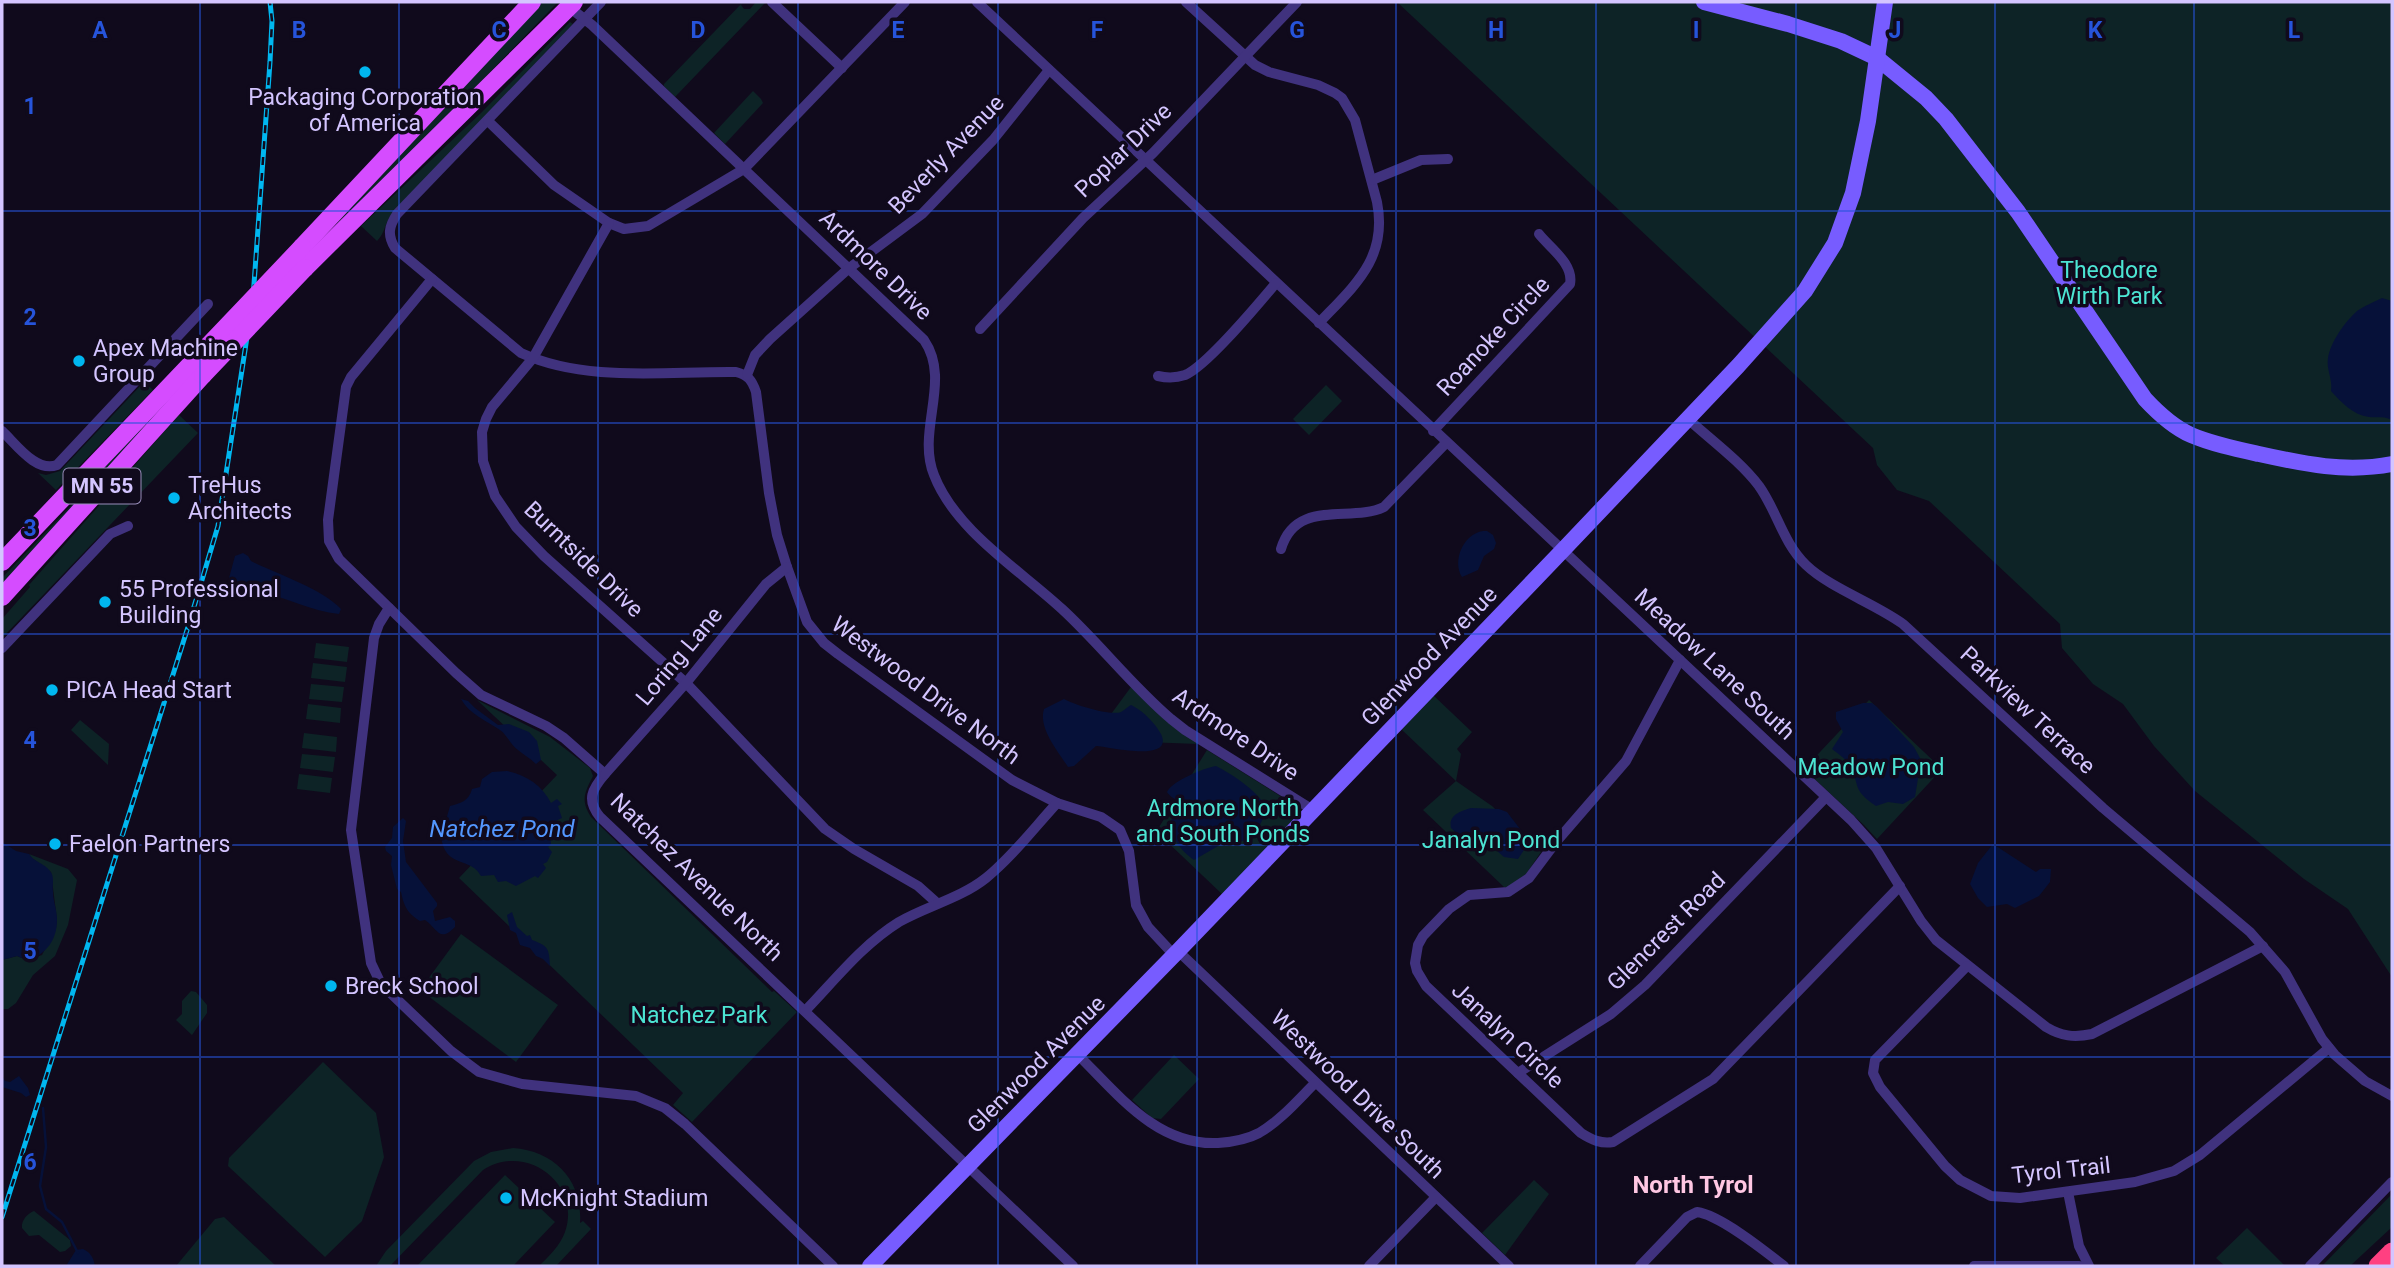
<svg xmlns="http://www.w3.org/2000/svg" width="2394" height="1268" viewBox="0 0 2394 1268" font-family="Roboto,sans-serif">
<style>
.green{fill:#0d2326}
.water{fill:#061139}
.lines{fill:none;stroke-linecap:round;stroke-linejoin:round}
.stream{stroke:#061139;stroke-width:2.5}
.street{stroke:#40327e;stroke-width:10}
.secondary{stroke:#775cff;stroke-width:16}
.primary{stroke:#d54cff;stroke-width:18}
.highway{stroke:#ff4081;stroke-width:19}
.rail-casing{stroke:#00b7f0;stroke-width:5}
.rail{stroke:#100a1c;stroke-width:2.5;stroke-dasharray:8;stroke-linecap:butt}
.primary-bridge{stroke:#d54cff;stroke-width:18}
.grid{fill:none;stroke:#2654da;stroke-width:2;stroke-opacity:0.55}
.poi-dot{fill:#00b7f0;stroke:#100a1c;stroke-width:2.5}
.labels{text-anchor:middle;stroke-width:7;stroke-linejoin:round;paint-order:stroke}
.shield{fill:#100a1c;stroke:#998dbb;stroke-width:2}
.shield-label{font-size:21px;font-weight:bold;fill:#d4c5ff}
.poi-label{font-size:23px;fill:#d4c5ff;stroke:#100a1c;text-anchor:start}
.street-label{font-size:23px;fill:#d4c5ff;stroke:#100a1c}
.park-label{font-size:23px;fill:#4ce4d3;stroke:#100a1c}
.water-label{font-size:24px;font-style:italic;fill:#5397ff;stroke:#100a1c}
.neighbourhood-label{font-size:24px;font-weight:bold;fill:#ffc7e3;stroke:#100a1c}
.grid-label{font-size:23px;text-anchor:middle;font-weight:bold;fill:#2654da;stroke:#100a1c;stroke-width:7;stroke-linejoin:round;paint-order:stroke}
</style>
<rect width="100%" height="100%" fill="#100a1c"/>
<!-- green -->
<g class="green">
<path d="M 542,2 L 558,2 C 486,76 414,152 340,224 L 336,221 Z"/>
<path d="M 743,2 L 741,5 L 744,9 L 750,9 L 756,2 L 765,3 L 675,97 L 664,86 L 664,84 Z"/>
<path d="M 1397,2 L 2392,2 L 2392,977 L 2348,909 L 2304,879 L 2195,791 L 2154,746 L 2123,704 L 2093,684 L 2062,648 L 2060,624 L 1929,501 L 1897,490 L 1877,465 L 1873,448 Z"/>
<path d="M 570,22 L 573,24 L 390,216 C 385,225 384,234 377,241 L 361,226 L 482,112 Z"/>
<path d="M 753,91 L 761,99 L 763,103 L 725,144 L 714,133 Z"/>
<path d="M 144,382 L 153,390 L 56,490 L 38,473 L 46,475 L 60,471 Z"/>
<path d="M 1326,385 L 1342,401 L 1309,435 L 1293,419 Z"/>
<path d="M 175,391 L 177,393 L 2,588 L 2,578 L 84,492 L 127,441 Z"/>
<path d="M 179,415 L 198,433 L 2,638 L 2,619 L 30,587 L 29,585 Z"/>
<path d="M 316,643 L 349,647 L 347,662 L 314,658 Z"/>
<path d="M 313,663 L 347,667 L 345,682 L 311,678 Z"/>
<path d="M 311,684 L 344,687 L 342,702 L 309,699 Z"/>
<path d="M 1131,687 L 1198,744 L 1092,740 Z"/>
<path d="M 1433,695 L 1472,732 L 1457,749 L 1461,754 L 1456,781 L 1492,806 L 1541,852 L 1526,874 L 1508,887 L 1504,887 L 1423,810 L 1456,781 L 1401,729 Z"/>
<path d="M 477,700 L 550,737 L 590,768 L 593,776 C 585,792 580,800 591,817 L 772,992 L 774,991 L 797,1012 L 692,1122 L 673,1105 L 683,1093 L 459,878 L 557,775 Z"/>
<path d="M 1869,700 L 1942,769 L 1877,839 L 1864,825 L 1804,769 Z"/>
<path d="M 308,704 L 341,708 L 340,723 L 306,719 Z"/>
<path d="M 80,720 L 109,744 L 108,765 L 71,730 Z"/>
<path d="M 304,733 L 337,737 L 336,752 L 302,748 Z"/>
<path d="M 1207,750 L 1285,799 L 1297,809 L 1296,818 L 1223,895 L 1161,836 L 1151,840 Z"/>
<path d="M 302,754 L 335,757 L 333,772 L 300,768 Z"/>
<path d="M 299,774 L 332,778 L 330,793 L 297,789 Z"/>
<path d="M 29,854 L 68,869 L 77,880 L 68,925 L 55,956 L 33,975 L 16,1003 L 8,1009 L 2,1009 L 2,960 L 17,956 L 27,960 L 42,955 L 56,928 L 57,920 L 51,872 L 32,858 Z"/>
<path d="M 461,934 L 558,1005 L 516,1062 L 420,990 Z"/>
<path d="M 191,991 L 196,992 L 207,1005 L 207,1013 L 192,1035 L 176,1020 L 182,1014 L 182,1001 Z"/>
<path d="M 1174,1055 L 1199,1079 L 1161,1119 L 1152,1118 L 1132,1100 Z"/>
<path d="M 323,1062 L 376,1113 L 384,1157 L 362,1221 L 325,1257 L 228,1166 L 229,1158 Z"/>
<path d="M 513,1148 C 555,1151 583,1181 580,1223 L 583,1221 L 591,1229 L 556,1266 L 539,1266 C 549,1256 560,1246 565,1232 C 582,1183 525,1142 483,1170 L 390,1266 L 376,1266 L 386,1251 L 474,1161 L 491,1152 Z"/>
<path d="M 505,1175 L 555,1222 L 513,1266 L 417,1266 Z"/>
<path d="M 1534,1180 L 1549,1194 L 1505,1255 L 1482,1233 Z"/>
<path d="M 2392,1194 L 2392,1227 L 2350,1266 L 2322,1266 Z"/>
<path d="M 34,1211 L 70,1240 L 71,1246 L 65,1251 L 60,1252 L 39,1235 L 29,1236 L 22,1228 C 21,1220 28,1213 34,1211 Z"/>
<path d="M 224,1217 L 276,1266 L 176,1266 L 215,1219 Z"/>
<path d="M 2247,1228 L 2285,1266 L 2225,1266 L 2216,1258 Z"/>
</g>
<!-- water -->
<g class="water">
<path d="M 2382,298 L 2392,301 L 2392,420 C 2384,416 2378,418 2369,417 C 2353,415 2341,402 2331,391 C 2333,379 2326,370 2328,358 C 2331,341 2345,322 2357,311 C 2364,306 2374,302 2382,298 Z"/>
<path d="M 1483,531 L 1487,531 L 1493,535 L 1496,543 L 1494,549 L 1484,556 L 1478,570 L 1462,577 C 1452,561 1463,534 1483,531 Z"/>
<path d="M 243,553 L 248,556 L 251,561 C 277,574 321,588 341,609 L 339,614 C 312,611 286,598 260,591 C 251,589 242,591 233,588 L 229,578 L 235,556 Z"/>
<path d="M 461,699 L 468,701 L 475,708 L 498,725 L 509,724 L 529,732 L 537,741 L 541,760 L 536,764 C 530,758 524,755 518,750 C 511,745 507,735 500,730 C 487,721 469,714 461,699 Z"/>
<path d="M 1064,699 C 1075,705 1110,716 1121,712 C 1125,710 1127,707 1131,705 L 1133,706 C 1144,712 1155,723 1161,734 C 1175,764 1106,746 1096,746 L 1074,766 L 1068,767 C 1058,751 1038,728 1044,709 Z"/>
<path d="M 1863,703 L 1872,703 L 1877,707 L 1914,747 L 1921,760 L 1915,797 L 1903,804 L 1888,802 L 1876,806 C 1851,789 1861,786 1849,764 C 1845,758 1838,754 1832,749 L 1843,732 L 1836,719 L 1836,712 Z"/>
<path d="M 1216,766 C 1232,774 1263,794 1267,811 L 1253,838 L 1242,841 L 1225,842 L 1194,860 C 1181,851 1169,836 1171,820 L 1182,809 C 1181,799 1172,800 1167,792 C 1172,781 1204,768 1216,766 Z"/>
<path d="M 507,771 C 526,775 542,785 551,803 L 557,799 L 562,804 L 558,806 L 562,818 L 551,823 L 549,829 L 551,844 L 548,847 L 552,852 L 547,862 L 543,864 L 546,868 L 538,878 L 535,876 L 516,886 L 506,881 L 498,882 L 494,875 L 481,876 C 470,854 438,872 441,823 L 446,820 L 450,806 C 461,803 469,801 472,789 L 480,787 L 482,779 L 492,772 Z"/>
<path d="M 1471,808 L 1499,809 L 1507,812 L 1527,838 L 1526,847 L 1518,859 L 1504,857 L 1488,843 L 1470,846 L 1451,828 C 1448,815 1461,811 1471,808 Z"/>
<path d="M 403,818 L 406,821 L 403,841 L 406,862 L 437,903 L 437,906 L 433,911 L 435,921 L 450,917 L 455,921 L 455,927 C 439,943 438,929 425,920 L 420,921 C 407,913 404,906 401,892 L 397,889 L 391,865 L 392,856 L 386,851 L 385,847 L 392,838 L 393,827 Z"/>
<path d="M 2,842 L 16,851 L 29,854 C 34,862 44,863 50,871 C 55,877 52,885 53,892 C 53,901 57,910 57,920 C 57,940 46,955 27,960 L 17,956 L 2,960 Z"/>
<path d="M 1993,844 L 2036,872 L 2040,869 L 2051,869 L 2050,882 L 2039,896 L 2015,908 L 2007,904 L 1987,907 L 1978,898 L 1970,884 L 1978,863 Z"/>
<path d="M 512,912 L 517,927 L 527,936 L 530,935 L 532,940 C 549,946 549,949 550,966 L 543,959 L 536,956 L 530,948 L 520,945 L 516,933 L 510,930 L 507,915 Z"/>
<path d="M 2,1076 L 5,1081 L 10,1082 L 19,1076 L 28,1088 L 30,1095 L 26,1097 L 21,1093 L 2,1087 Z"/>
<path d="M 83,1249 C 91,1253 93,1257 95,1266 L 66,1266 L 76,1250 Z"/>
</g>
<g class="lines">
<!-- stream -->
<path class="stream" d="M 43,1108 L 46,1147 L 40,1186 L 46,1209 L 62,1222 L 78,1253"/>
<!-- street -->
<g class="street">
<path d="M 601,2 L 397,214 C 389,226 387,235 395,248 L 521,353 C 587,383 665,371 736,372 C 748,375 752,380 756,392 L 769,493 L 777,535 L 787,567 L 807,622 L 824,643 L 838,654 L 1012,780 L 1057,803 L 1101,817 L 1120,830 L 1129,851 L 1136,905 L 1148,927 L 1174,955"/>
<path d="M 772,2 L 842,68"/>
<path d="M 977,2 L 1851,820 L 1876,848 L 1921,921 L 1936,940 L 2046,1027 C 2061,1036 2074,1038 2092,1034 L 2263,946"/>
<path d="M 1186,2 L 1255,65 L 1269,72 L 1318,85 L 1335,93 L 1342,98 L 1355,120 L 1377,202 C 1388,258 1355,285 1319,323"/>
<path d="M 569,7 L 592,25 L 924,340 C 952,381 916,430 934,475 C 955,530 1020,570 1062,609 C 1100,644 1132,686 1171,719 L 1185,730 L 1313,810"/>
<path d="M 488,121 L 554,185 L 609,223 L 624,229 L 648,226 L 744,169 L 905,2"/>
<path d="M 1372,180 L 1421,160 L 1448,159"/>
<path d="M 609,223 L 533,358 L 492,407 L 486,419 L 482,432 L 483,461 L 495,496 L 516,527 L 544,556 L 686,683 L 825,829 L 854,849 L 918,886 L 937,903"/>
<path d="M 432,279 L 351,377 L 346,387 L 328,520 L 329,541 L 339,559 L 456,673 L 481,695 L 546,726 L 564,738 L 605,774 C 592,789 586,800 600,817 L 1073,1266"/>
<path d="M 980,329 L 1083,218 L 1153,153 L 1297,2"/>
<path d="M 747,375 L 755,355 L 770,339 L 848,269 L 922,214 L 993,140 L 1049,70"/>
<path d="M 1158,376 C 1167,378 1176,378 1185,375 C 1207,366 1259,303 1276,283"/>
<path d="M 1688,419 C 1711,440 1740,461 1759,486 C 1777,511 1783,543 1806,565 C 1830,588 1874,603 1903,624 L 2103,808 L 2250,932 L 2285,972 L 2322,1039 L 2335,1055 L 2365,1081 L 2392,1096"/>
<path d="M 2,431 C 16,444 36,473 57,465 L 208,304"/>
<path d="M 1433,431 L 1570,284 C 1574,264 1550,248 1539,234"/>
<path d="M 1281,549 C 1296,498 1351,523 1384,507 L 1446,443"/>
<path d="M 389,608 L 379,624 L 374,638 L 351,830 L 371,963 L 381,984 L 451,1051 L 479,1072 L 522,1084 L 636,1096 L 665,1108 L 685,1124 L 833,1266"/>
<path d="M 2,648 L 110,534 L 128,526"/>
<path d="M 1680,660 L 1626,761 L 1556,842 L 1529,878 L 1508,892 L 1469,895 L 1449,909 L 1423,936 L 1418,945 L 1415,963 L 1417,971 L 1426,986 L 1581,1133 C 1592,1140 1601,1144 1613,1142 L 1713,1079 L 1900,886"/>
<path d="M 605,774 L 686,683 L 766,584 L 787,567"/>
<path d="M 1178,951 L 1509,1266"/>
<path d="M 1967,966 L 1875,1060 L 1873,1073 L 1880,1087 L 1945,1166 L 1960,1180 L 1991,1196 L 2020,1198 L 2135,1182 L 2174,1171 L 2200,1155 L 2329,1048"/>
<path d="M 805,1011 C 835,980 862,945 899,922 C 927,906 961,898 986,878 C 1012,857 1034,828 1057,803"/>
<path d="M 1077,1054 C 1117,1093 1156,1146 1218,1143 C 1232,1142 1246,1140 1259,1133 C 1280,1121 1298,1100 1315,1083"/>
<path d="M 1518,1073 L 1611,1014 L 1645,985 L 1826,797"/>
<path d="M 2068,1192 L 2079,1246 L 2089,1266"/>
<path d="M 1369,1266 L 1436,1197"/>
<path d="M 1640,1266 L 1687,1217 L 1697,1212 C 1720,1215 1765,1251 1784,1266"/>
<path d="M 1974,1266 L 2079,1266"/>
<path d="M 2310,1266 L 2392,1182"/>
</g>
<!-- secondary -->
<g class="secondary">
<path d="M 1704,2 L 1788,24 L 1841,41 L 1877,58 L 1926,98 L 1946,119 L 2018,212 L 2145,399 C 2158,413 2173,427 2191,435 C 2212,444 2236,449 2259,454 C 2304,464 2346,473 2392,464"/>
<path d="M 870,1266 L 1178,951 L 1563,550 L 1738,366 L 1805,291 L 1835,243 L 1853,193 L 1868,121 L 1885,2"/>
</g>
<!-- primary -->
<g class="primary">
<path d="M 302,247 L 532,2"/>
<path d="M 305,268 L 574,2"/>
<path d="M 2,562 L 208,346"/>
<path d="M 2,597 L 203,375"/>
</g>
<!-- highway -->
<path class="highway" d="M 2378,1266 L 2392,1252"/>
<defs>
<path id="rail" d="M 2,1217 L 188,627 L 218,526 L 253,298 L 270,62 L 272,21 L 270,2"/>
</defs>
<!-- rail casing -->
<use href="#rail" class="rail-casing"/>
<!-- rail -->
<use href="#rail" class="rail"/>
<!-- primary-bridge -->
<g class="primary-bridge">
<path d="M 208,346 L 302,247"/>
<path d="M 203,375 L 305,268"/>
</g>
</g>
<!-- grid -->
<path class="grid" d="M 200,2 L 200,1266M 399,2 L 399,1266M 598,2 L 598,1266M 798,2 L 798,1266M 998,2 L 998,1266M 1197,2 L 1197,1266M 1396,2 L 1396,1266M 1596,2 L 1596,1266M 1796,2 L 1796,1266M 1995,2 L 1995,1266M 2194,2 L 2194,1266M 2,211 L 2392,211M 2,423 L 2392,423M 2,634 L 2392,634M 2,845 L 2392,845M 2,1057 L 2392,1057"/>
<!-- markers -->
<g class="poi-dot">
<circle cx="365" cy="72" r="7"/>
<circle cx="79" cy="361" r="7"/>
<circle cx="174" cy="498" r="7"/>
<circle cx="105" cy="602" r="7"/>
<circle cx="52" cy="690" r="7"/>
<circle cx="55" cy="844" r="7"/>
<circle cx="331" cy="986" r="7"/>
<circle cx="506" cy="1198" r="7"/>
</g>
<g class="labels">
<!-- shield labels -->
<rect class="shield" x="63.5" y="468.5" width="77" height="35" rx="5"/>
<g class="shield-label">
<text x="102" y="493">MN 55</text>
</g>
<!-- poi labels -->
<g class="poi-label">
<text x="365" y="105" text-anchor="middle">Packaging Corporation<tspan x="365" dy="26">of America</tspan></text>
<text x="93" y="356">Apex Machine<tspan x="93" dy="26">Group</tspan></text>
<text x="188" y="493">TreHus<tspan x="188" dy="26">Architects</tspan></text>
<text x="119" y="597">55 Professional<tspan x="119" dy="26">Building</tspan></text>
<text x="66" y="698">PICA Head Start</text>
<text x="69" y="852">Faelon Partners</text>
<text x="345" y="994">Breck School</text>
<text x="520" y="1206">McKnight Stadium</text>
</g>
<!-- street labels -->
<g class="street-label">
<text transform="translate(1123 150) rotate(-44)" y="8">Poplar Drive</text>
<text transform="translate(946 154) rotate(-46)" y="8">Beverly Avenue</text>
<text transform="translate(876 265) rotate(44)" y="8">Ardmore Drive</text>
<text transform="translate(1493 336) rotate(-47)" y="8">Roanoke Circle</text>
<text transform="translate(584 559) rotate(44)" y="8">Burntside Drive</text>
<text transform="translate(679 656) rotate(-50)" y="8">Loring Lane</text>
<text transform="translate(1429 656) rotate(-46)" y="8">Glenwood Avenue</text>
<text transform="translate(1715 664) rotate(43)" y="8">Meadow Lane South</text>
<text transform="translate(926 690) rotate(37)" y="8">Westwood Drive North</text>
<text transform="translate(2028 710) rotate(43)" y="8">Parkview Terrace</text>
<text transform="translate(1236 734) rotate(34)" y="8">Ardmore Drive</text>
<text transform="translate(697 877) rotate(44)" y="8">Natchez Avenue North</text>
<text transform="translate(1666 931) rotate(-45)" y="8">Glencrest Road</text>
<text transform="translate(1508 1035) rotate(43)" y="8">Janalyn Circle</text>
<text transform="translate(1036 1064) rotate(-45)" y="8">Glenwood Avenue</text>
<text transform="translate(1358 1094) rotate(44)" y="8">Westwood Drive South</text>
<text transform="translate(2061 1170) rotate(-6)" y="8">Tyrol Trail</text>
</g>
<!-- park labels -->
<g class="park-label">
<text x="2109" y="278">Theodore<tspan x="2109" dy="26">Wirth Park</tspan></text>
<text x="1871" y="775">Meadow Pond</text>
<text x="1223" y="816">Ardmore North<tspan x="1223" dy="26">and South Ponds</tspan></text>
<text x="1491" y="848">Janalyn Pond</text>
<text x="699" y="1023">Natchez Park</text>
</g>
<!-- water labels -->
<g class="water-label">
<text x="502" y="837">Natchez Pond</text>
</g>
<!-- neighbourhood labels -->
<g class="neighbourhood-label">
<text x="1693" y="1193">North Tyrol</text>
</g>
</g>
<g class="grid-label">
<text x="100" y="38">A</text>
<text x="299" y="38">B</text>
<text x="499" y="38">C</text>
<text x="698" y="38">D</text>
<text x="898" y="38">E</text>
<text x="1097" y="38">F</text>
<text x="1297" y="38">G</text>
<text x="1496" y="38">H</text>
<text x="1696" y="38">I</text>
<text x="1895" y="38">J</text>
<text x="2095" y="38">K</text>
<text x="2294" y="38">L</text>
<text x="30" y="114">1</text>
<text x="30" y="325">2</text>
<text x="30" y="536">3</text>
<text x="30" y="748">4</text>
<text x="30" y="959">5</text>
<text x="30" y="1170">6</text>
</g>
<!-- border -->
<rect width="2394" height="1268" fill="none" stroke="#d4c5ff" stroke-width="7"/>
</svg>
